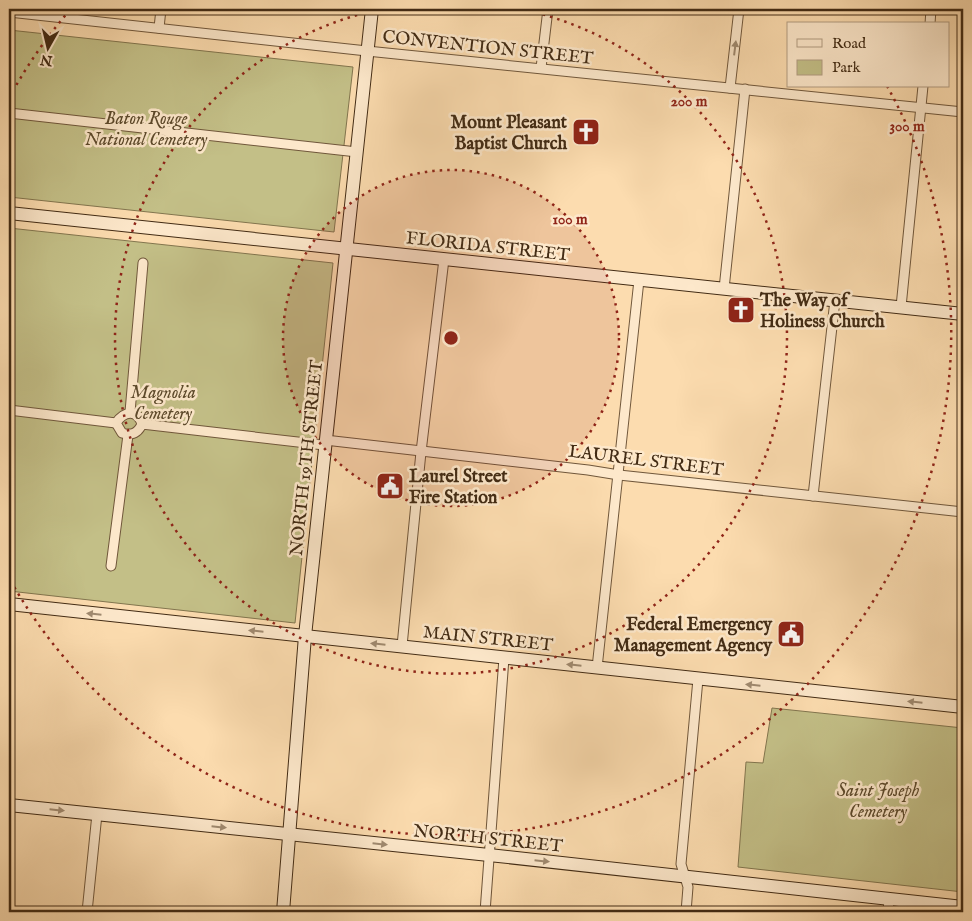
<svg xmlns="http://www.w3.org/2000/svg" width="972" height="921" viewBox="0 0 972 921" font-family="'IM FELL English',serif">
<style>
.green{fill:#c3bf87;stroke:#82754e}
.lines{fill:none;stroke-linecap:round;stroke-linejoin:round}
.street-casing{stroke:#70573b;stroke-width:11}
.secondary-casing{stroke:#422b14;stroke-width:14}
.street{stroke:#fde8cb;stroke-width:9}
.secondary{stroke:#fde8cb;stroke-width:12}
.oneway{fill:#a08a70}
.ring{fill:none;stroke:#8f2418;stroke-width:2.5;stroke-dasharray:2.5 5}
.labels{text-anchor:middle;stroke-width:5;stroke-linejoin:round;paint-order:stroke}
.street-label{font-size:18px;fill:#422b14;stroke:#fde8cb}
.park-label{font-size:18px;font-style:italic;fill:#5c492b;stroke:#fde8cb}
.poi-label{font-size:18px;font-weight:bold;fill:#422b14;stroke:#fde8cb;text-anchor:end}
.centre{fill:#8f2418;stroke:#fde8cb;stroke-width:2.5}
.ring-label{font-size:15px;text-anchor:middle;font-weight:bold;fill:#8f2418;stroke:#fde8cb;stroke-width:5;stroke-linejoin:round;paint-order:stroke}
</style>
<rect width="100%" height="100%" fill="#fcdcaf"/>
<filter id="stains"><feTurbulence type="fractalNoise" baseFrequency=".004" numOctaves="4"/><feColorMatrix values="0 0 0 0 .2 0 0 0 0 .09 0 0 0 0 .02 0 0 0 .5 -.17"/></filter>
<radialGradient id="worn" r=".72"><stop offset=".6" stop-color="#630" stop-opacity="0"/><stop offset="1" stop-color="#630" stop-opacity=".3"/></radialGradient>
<!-- green -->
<g class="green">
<path d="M 9,30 L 353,67 L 334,232 L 9,197 Z"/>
<path d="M 9,228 L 333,263 L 295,623 L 9,591 Z"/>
<path d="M 772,708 L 963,728 L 963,892 L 738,867 L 746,762 L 763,763 Z"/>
</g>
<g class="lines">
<defs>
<g id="street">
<path d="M 9,12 L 367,51 L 963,112"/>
<path d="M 930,24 L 931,9"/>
<path d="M 159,28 L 161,9"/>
<path d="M 541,68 L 548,9"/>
<path d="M 730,88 L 739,9"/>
<path d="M 9,113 L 357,152"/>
<path d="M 724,289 L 745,89"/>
<path d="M 901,307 L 923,86"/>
<path d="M 9,410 L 116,423"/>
<path d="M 130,412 L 143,263"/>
<path d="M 142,424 C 138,433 132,436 122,433 L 116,423 C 124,411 137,409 142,424 L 324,445"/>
<path d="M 325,440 L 588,470 L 619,475 L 963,512"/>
<path d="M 813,496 L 835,300"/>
<path d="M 111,566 L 128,435"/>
<path d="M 402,646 L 421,452 L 444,259"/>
<path d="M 597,668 L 639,280"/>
<path d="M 87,912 L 97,814"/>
<path d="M 485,912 L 504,658"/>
<path d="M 686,912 L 688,887 L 681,864 L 698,679"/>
<path d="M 888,912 L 889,899"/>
</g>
<g id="secondary">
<path d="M 9,213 L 963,314"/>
<path d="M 9,604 L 963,707"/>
<path d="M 9,805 L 489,855 L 963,907"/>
<path d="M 283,912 L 305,636 L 372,9"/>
</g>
</defs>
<!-- street casing -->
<use href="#street" class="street-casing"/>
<!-- secondary casing -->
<use href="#secondary" class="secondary-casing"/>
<!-- street -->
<use href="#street" class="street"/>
<!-- secondary -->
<use href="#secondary" class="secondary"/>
</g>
<!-- one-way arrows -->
<defs><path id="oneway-solid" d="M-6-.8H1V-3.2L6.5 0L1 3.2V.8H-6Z" transform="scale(1.25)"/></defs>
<g class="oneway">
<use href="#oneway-solid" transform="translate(735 48) rotate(-83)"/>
<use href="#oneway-solid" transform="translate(94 614) rotate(-174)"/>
<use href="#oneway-solid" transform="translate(256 631) rotate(-174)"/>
<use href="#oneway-solid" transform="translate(378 644) rotate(-174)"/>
<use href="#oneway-solid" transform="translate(574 665) rotate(-174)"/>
<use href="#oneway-solid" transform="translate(753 685) rotate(-174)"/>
<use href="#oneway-solid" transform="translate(915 702) rotate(-174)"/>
<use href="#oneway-solid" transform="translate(57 810) rotate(6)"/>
<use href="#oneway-solid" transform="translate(219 827) rotate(6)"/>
<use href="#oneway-solid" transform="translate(380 844) rotate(6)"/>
<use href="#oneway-solid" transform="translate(542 861) rotate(6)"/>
</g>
<!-- distance rings -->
<circle cx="451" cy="338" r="168" fill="#8f2418" fill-opacity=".12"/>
<g class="ring">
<circle cx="451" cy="338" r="168"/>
<path d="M521 9A336 336 0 1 1 381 9"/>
<path d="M9 98A503 503 0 0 1 69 11M887 86A503 503 0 1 1 9 578"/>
</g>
<!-- icons -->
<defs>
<symbol id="church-square" viewBox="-11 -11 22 22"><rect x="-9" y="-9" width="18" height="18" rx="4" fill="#8f2418" stroke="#fde8cb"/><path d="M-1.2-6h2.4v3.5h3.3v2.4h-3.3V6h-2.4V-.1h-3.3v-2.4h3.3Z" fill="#fff"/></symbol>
<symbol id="civic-square" viewBox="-11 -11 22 22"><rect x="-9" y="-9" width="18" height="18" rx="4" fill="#8f2418" stroke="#fde8cb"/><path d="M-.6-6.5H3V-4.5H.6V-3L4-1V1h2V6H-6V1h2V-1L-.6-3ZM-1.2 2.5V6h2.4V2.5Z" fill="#fff"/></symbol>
</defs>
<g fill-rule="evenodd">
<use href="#church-square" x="570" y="116" width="32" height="32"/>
<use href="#church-square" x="725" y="294" width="32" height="32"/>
<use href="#civic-square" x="374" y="470" width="32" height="32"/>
<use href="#civic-square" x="775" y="618" width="32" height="32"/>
</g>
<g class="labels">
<!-- street labels -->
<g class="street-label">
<text transform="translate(488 47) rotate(6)" y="6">CONVENTION STREET</text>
<text transform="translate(488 246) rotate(6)" y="6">FLORIDA STREET</text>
<text transform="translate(306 458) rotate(-84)" y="6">NORTH 19TH STREET</text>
<text transform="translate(646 460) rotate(7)" y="6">LAUREL STREET</text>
<text transform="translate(488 638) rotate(6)" y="6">MAIN STREET</text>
<text transform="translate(488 838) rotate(6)" y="6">NORTH STREET</text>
</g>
<!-- park labels -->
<g class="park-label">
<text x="146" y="124">Baton Rouge<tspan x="146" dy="21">National Cemetery</tspan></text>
<text x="163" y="398">Magnolia<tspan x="163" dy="21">Cemetery</tspan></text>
<text x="878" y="796">Saint Joseph<tspan x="878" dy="21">Cemetery</tspan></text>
</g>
<!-- poi labels -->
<g class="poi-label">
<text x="567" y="128">Mount Pleasant<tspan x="567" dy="21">Baptist Church</tspan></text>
<text x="760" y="306" text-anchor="start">The Way of<tspan x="760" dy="21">Holiness Church</tspan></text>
<text x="409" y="482" text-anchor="start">Laurel Street<tspan x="409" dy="21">Fire Station</tspan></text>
<text x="772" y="630">Federal Emergency<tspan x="772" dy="21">Management Agency</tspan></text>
</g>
</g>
<circle cx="451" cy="338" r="8" class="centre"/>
<g class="ring-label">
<text x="689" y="106">200 m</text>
<text x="907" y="131">300 m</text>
<text x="570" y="224">100 m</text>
</g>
<!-- margin -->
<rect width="972" height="921" fill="none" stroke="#fcdcaf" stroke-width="30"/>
<rect x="10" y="10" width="952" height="901" fill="none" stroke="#422b14" stroke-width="2.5"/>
<rect x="15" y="15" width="942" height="891" fill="none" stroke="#422b14"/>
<!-- legend -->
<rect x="787" y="22" width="162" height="65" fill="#fde8cb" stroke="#b29c82"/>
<rect x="797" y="39" width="25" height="8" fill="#fde8cb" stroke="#b29c82"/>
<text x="832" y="48" font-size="15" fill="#422b14">Road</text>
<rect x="797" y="60" width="25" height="15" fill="#c3bf87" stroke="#b29c82"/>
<text x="832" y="72" font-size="15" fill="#422b14">Park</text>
<!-- north arrow -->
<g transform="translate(48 48) rotate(188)" stroke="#fde8cb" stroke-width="4" paint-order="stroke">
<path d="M0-4L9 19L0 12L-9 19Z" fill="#422b14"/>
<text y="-8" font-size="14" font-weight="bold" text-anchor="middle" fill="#422b14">N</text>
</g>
<rect width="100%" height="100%" filter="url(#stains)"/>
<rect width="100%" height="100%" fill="url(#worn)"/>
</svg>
